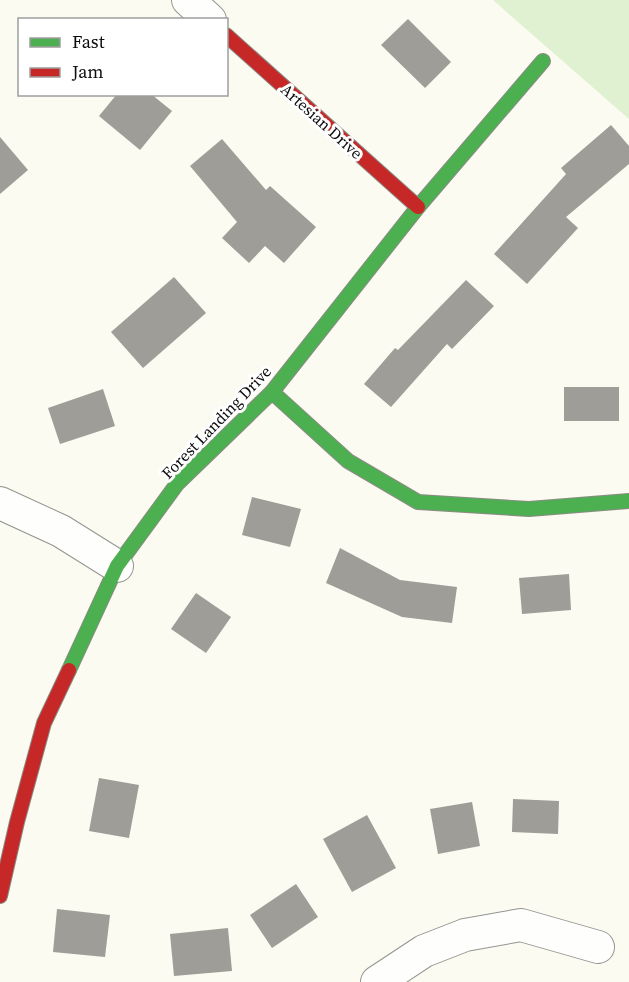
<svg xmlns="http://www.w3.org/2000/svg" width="629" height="982" viewBox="0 0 629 982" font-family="'Source Serif 4',serif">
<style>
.green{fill:#dff1d1}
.building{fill:#9e9d97}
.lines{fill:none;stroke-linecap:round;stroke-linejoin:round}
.street-casing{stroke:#949490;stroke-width:34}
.fast-casing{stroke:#8b8b86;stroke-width:16}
.jam-casing{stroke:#8b8b86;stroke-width:16}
.street{stroke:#fefefd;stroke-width:32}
.fast{stroke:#4caf50;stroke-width:14}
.jam{stroke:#c62828;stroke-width:14}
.labels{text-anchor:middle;stroke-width:6;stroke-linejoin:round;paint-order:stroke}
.street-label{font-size:16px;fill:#0d0d0d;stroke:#fff}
</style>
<rect width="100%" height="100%" fill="#fbfbf1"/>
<!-- green -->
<path class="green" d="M 493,0 L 629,0 L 629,119 Z"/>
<!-- building -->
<g class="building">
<path d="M 408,19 L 451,62 L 425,88 L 381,45 Z"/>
<path d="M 117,94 L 151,94 L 172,111 L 140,150 L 99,116 Z"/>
<path d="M 611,125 L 629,146 L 629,164 L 566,217 L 578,228 L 527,284 L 494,254 L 566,174 L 561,168 Z"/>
<path d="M 0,137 L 28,170 L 0,194 Z"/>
<path d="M 222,139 L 266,190 L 270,186 L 316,227 L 284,263 L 265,246 L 249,263 L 222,238 L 237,222 L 190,166 Z"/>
<path d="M 174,277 L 206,313 L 143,368 L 111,332 Z"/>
<path d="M 466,280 L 494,306 L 452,349 L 447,344 L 391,407 L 364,384 L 395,348 L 398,350 Z"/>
<rect x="564" y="387" width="55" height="34"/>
<path d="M 103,389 L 115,426 L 60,444 L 48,408 Z"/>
<path d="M 252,497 L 301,509 L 290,547 L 242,535 Z"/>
<path d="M 340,548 L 400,580 L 457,587 L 452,623 L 402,617 L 326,583 Z"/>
<path d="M 569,574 L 571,610 L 522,614 L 519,578 Z"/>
<path d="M 196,593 L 231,617 L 206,653 L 171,629 Z"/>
<path d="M 99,778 L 139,785 L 129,838 L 89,831 Z"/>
<path d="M 513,799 L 559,801 L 558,834 L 512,832 Z"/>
<path d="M 472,802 L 480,846 L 438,854 L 430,809 Z"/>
<path d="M 367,815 L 396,868 L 352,892 L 323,839 Z"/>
<path d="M 296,884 L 318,917 L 272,948 L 250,915 Z"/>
<path d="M 57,909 L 110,915 L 105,957 L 53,952 Z"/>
<path d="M 228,928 L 232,971 L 174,976 L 170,934 Z"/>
</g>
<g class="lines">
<defs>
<g id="street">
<path d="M 188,0 L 210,20"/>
<path d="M 0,503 L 61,531 L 117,566"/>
<path d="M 377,982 L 424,951 L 465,935 L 521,925 L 598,947"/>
</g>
<g id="fast">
<path d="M 272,392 L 348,461 L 418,502 L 529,509 L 629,501"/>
<path d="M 69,670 L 117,566 L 177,484 L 272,392 L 418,207 L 543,61"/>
</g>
<g id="jam">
<path d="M 226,35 L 418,207"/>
<path d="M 0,896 L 17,822 L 44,723 L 69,670"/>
</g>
</defs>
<!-- street casing -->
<use href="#street" class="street-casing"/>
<!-- fast casing -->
<use href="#fast" class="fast-casing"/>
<!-- jam casing -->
<use href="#jam" class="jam-casing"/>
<!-- street -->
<use href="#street" class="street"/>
<!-- fast -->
<use href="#fast" class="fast"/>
<!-- jam -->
<use href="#jam" class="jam"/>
</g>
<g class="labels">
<!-- street labels -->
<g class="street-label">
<text transform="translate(322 121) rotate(42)" y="6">Artesian Drive</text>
<text transform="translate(216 422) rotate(-46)" y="6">Forest Landing Drive</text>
</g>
</g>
<!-- legend -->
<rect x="18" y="18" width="210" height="78" fill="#ffffff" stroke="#9e9e9e" stroke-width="1.5"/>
<rect x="30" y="38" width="30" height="9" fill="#4caf50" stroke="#9e9e9e" stroke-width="1.5"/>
<text x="72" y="48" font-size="18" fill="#0d0d0d">Fast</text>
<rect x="30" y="68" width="30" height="9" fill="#c62828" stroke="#9e9e9e" stroke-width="1.5"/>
<text x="72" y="78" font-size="18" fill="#0d0d0d">Jam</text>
</svg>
